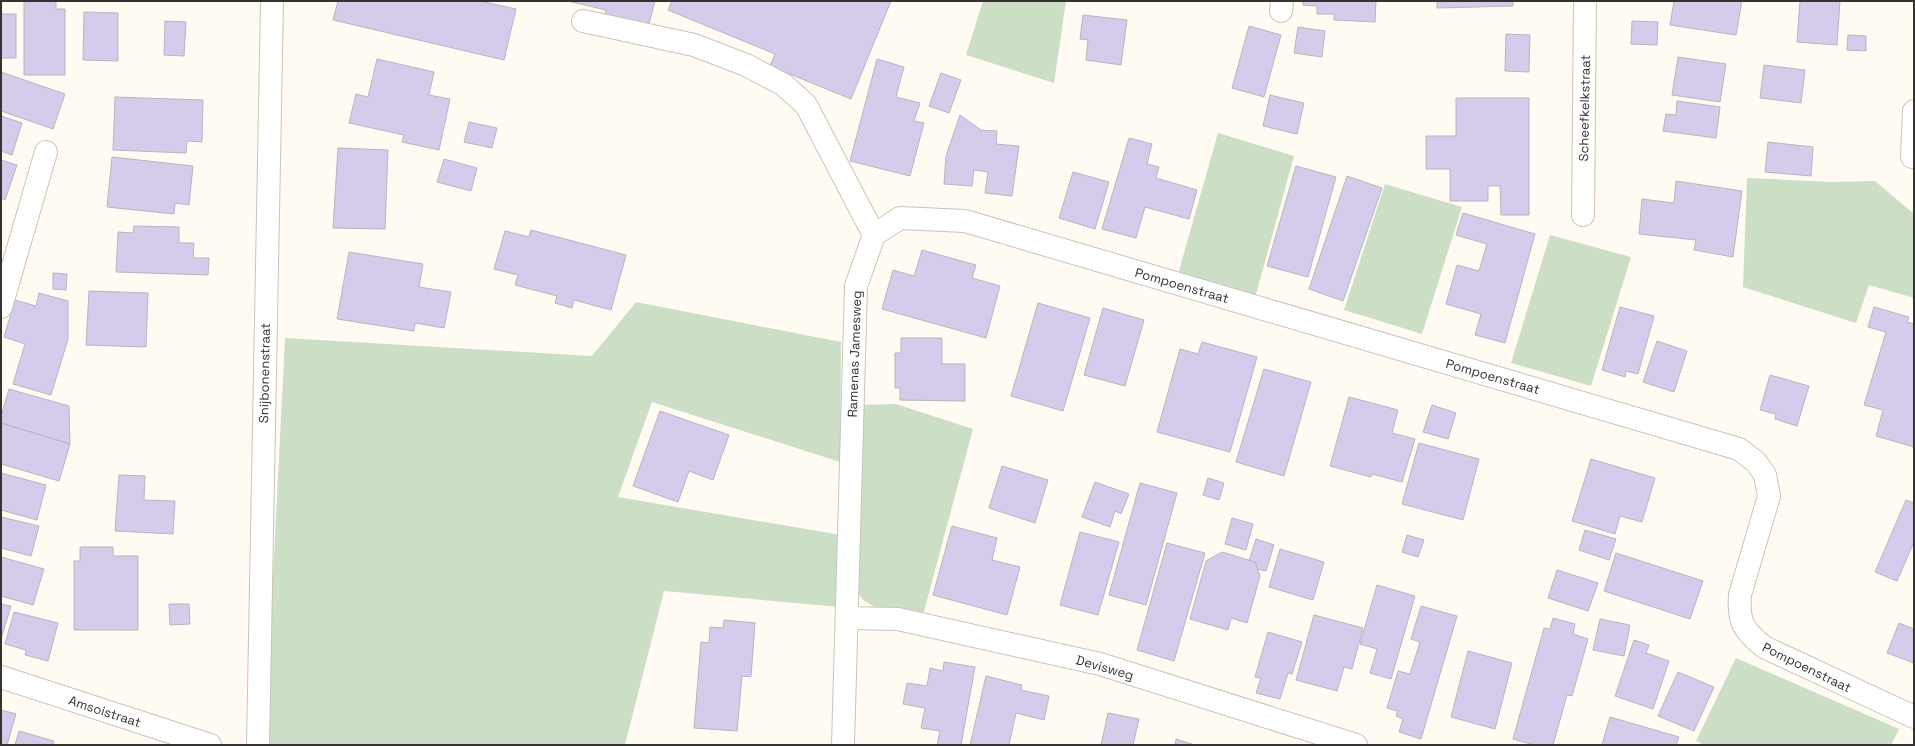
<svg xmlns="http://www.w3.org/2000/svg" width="1915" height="746" viewBox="0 0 1915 746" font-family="'Space Grotesk',sans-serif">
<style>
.green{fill:#cddec7}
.building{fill:#d5cbeb;stroke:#b8b5be}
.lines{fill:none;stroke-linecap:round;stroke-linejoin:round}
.minor-casing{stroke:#c9c4bb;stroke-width:24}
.minor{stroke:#fff;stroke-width:22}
.labels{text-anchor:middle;stroke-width:4;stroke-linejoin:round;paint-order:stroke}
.street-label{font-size:13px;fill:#353330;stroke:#fff}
</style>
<rect width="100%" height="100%" fill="#fffbf3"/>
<!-- green -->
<g class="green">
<path d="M 983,1 L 1066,1 L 1054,83 L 966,55 Z"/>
<path d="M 1218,133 L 1294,156 L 1255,298 L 1178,274 Z"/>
<path d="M 1747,178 L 1832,182 L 1875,181 L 1914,214 L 1914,298 L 1869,285 L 1856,323 L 1743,287 Z"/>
<path d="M 1385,184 L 1462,207 L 1422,334 L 1344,310 Z"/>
<path d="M 1550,235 L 1631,257 L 1591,386 L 1511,363 Z"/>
<path d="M 636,302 L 841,342 L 840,462 L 652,402 L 618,497 L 841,535 L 840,607 L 664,591 L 625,745 L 266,745 L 265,736 L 285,338 L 592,356 Z"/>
<path d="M 896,404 L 973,429 L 923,615 C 906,613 867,611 859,594 C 858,590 858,585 857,582 L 860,405 Z"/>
<path d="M 1736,658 L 1899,729 L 1891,745 L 1704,745 L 1696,741 Z"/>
</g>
<!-- building -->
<g class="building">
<path d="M 24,1 L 56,1 L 56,9 L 65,9 L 65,75 L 24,75 Z"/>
<path d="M 338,1 L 480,1 L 516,9 L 504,60 L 333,20 Z"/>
<path d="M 568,1 L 655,1 L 648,28 L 605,17 L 606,10 Z"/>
<path d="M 672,1 L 891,1 L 851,99 L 770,66 L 775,54 L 668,10 Z"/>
<path d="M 1303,1 L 1376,1 L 1375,22 L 1334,20 L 1334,14 L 1317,14 L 1317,6 L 1303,5 Z"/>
<path d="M 1437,1 L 1513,1 L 1513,6 L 1437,8 Z"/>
<path d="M 1674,1 L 1742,1 L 1736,35 L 1670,25 Z"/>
<path d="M 1800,1 L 1840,1 L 1837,45 L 1797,42 Z"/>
<path d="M 1,8 L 2,14 L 16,14 L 16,58 L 1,58 Z"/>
<path d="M 84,12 L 118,13 L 118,61 L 83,60 Z"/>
<path d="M 1083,15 L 1127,20 L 1121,65 L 1086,60 L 1088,40 L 1080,39 Z"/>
<path d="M 165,21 L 186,22 L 184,56 L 164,55 Z"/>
<path d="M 1632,21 L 1658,22 L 1657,45 L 1631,44 Z"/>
<path d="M 1249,26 L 1281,35 L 1264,97 L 1232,88 Z"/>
<path d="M 1298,27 L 1325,31 L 1322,57 L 1294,53 Z"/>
<path d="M 1506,34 L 1530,35 L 1529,72 L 1505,71 Z"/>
<path d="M 1848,35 L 1866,36 L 1866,51 L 1847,50 Z"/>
<path d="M 1678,57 L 1726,64 L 1720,102 L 1672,95 Z"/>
<path d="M 377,59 L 434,72 L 429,95 L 450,99 L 439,150 L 402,142 L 404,135 L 349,123 L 356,94 L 368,97 Z"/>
<path d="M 877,59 L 904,67 L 896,97 L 920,103 L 914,121 L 924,123 L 910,176 L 850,161 Z"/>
<path d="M 1764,65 L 1805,70 L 1801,103 L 1760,98 Z"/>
<path d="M 1,72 L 65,94 L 53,129 L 1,111 Z"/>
<path d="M 941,73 L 961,80 L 949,113 L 929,106 Z"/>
<path d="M 1270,95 L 1304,103 L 1297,134 L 1263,126 Z"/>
<path d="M 115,97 L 203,100 L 202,142 L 187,141 L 186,153 L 113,150 Z"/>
<path d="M 1456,98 L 1529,98 L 1529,215 L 1501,215 L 1500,186 L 1488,186 L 1488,201 L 1450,201 L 1450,169 L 1426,169 L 1426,136 L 1456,136 Z"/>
<path d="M 1677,101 L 1720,107 L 1716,138 L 1663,131 L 1666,114 L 1676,115 Z"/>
<path d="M 960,115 L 981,130 L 997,131 L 996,144 L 1019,146 L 1012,196 L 985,193 L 988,172 L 974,170 L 972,186 L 944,184 L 946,156 Z"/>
<path d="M 1,116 L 22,123 L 12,155 L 1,151 Z"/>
<path d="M 469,122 L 497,128 L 492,148 L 464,142 Z"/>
<path d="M 1129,138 L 1152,144 L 1147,164 L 1159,167 L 1156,178 L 1197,190 L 1189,219 L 1145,207 L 1136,238 L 1102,229 Z"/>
<path d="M 1768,142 L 1813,147 L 1811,176 L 1765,172 Z"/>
<path d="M 338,148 L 388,150 L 385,229 L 333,228 Z"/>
<path d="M 112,157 L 193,166 L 189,205 L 175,203 L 174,214 L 107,207 Z"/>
<path d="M 444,159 L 477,168 L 471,191 L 437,182 Z"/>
<path d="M 1,160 L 17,165 L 5,200 L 1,198 Z"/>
<path d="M 1296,166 L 1336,177 L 1308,277 L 1267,266 Z"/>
<path d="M 1073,172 L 1109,182 L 1095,229 L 1059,218 Z"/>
<path d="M 1347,176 L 1382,188 L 1343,301 L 1309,289 Z"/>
<path d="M 1676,181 L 1742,191 L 1733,257 L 1694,250 L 1696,240 L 1639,234 L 1642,199 L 1674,203 Z"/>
<path d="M 1463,213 L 1535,234 L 1505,343 L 1475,335 L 1481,314 L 1446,304 L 1457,265 L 1479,271 L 1487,244 L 1456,235 Z"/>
<path d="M 134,226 L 179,227 L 179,243 L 194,243 L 193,258 L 209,258 L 208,275 L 116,272 L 118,232 L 133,233 Z"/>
<path d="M 531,230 L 626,255 L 611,310 L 574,300 L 572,308 L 555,303 L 557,296 L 515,285 L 518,275 L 494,269 L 505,231 L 529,237 Z"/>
<path d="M 922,250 L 976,265 L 972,278 L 1000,286 L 986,338 L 882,309 L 893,270 L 914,276 Z"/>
<path d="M 349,252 L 423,264 L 419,287 L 451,292 L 444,328 L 415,323 L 414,331 L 337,319 Z"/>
<path d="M 53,273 L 67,274 L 66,290 L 53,289 Z"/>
<path d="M 89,291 L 148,293 L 146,347 L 86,345 Z"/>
<path d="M 39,293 L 68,301 L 68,339 L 51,395 L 13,384 L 25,344 L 4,337 L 15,300 L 36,306 Z"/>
<path d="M 1038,303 L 1090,318 L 1063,411 L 1011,396 Z"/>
<path d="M 1620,307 L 1654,316 L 1638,374 L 1626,371 L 1625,377 L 1602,370 Z"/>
<path d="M 1874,307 L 1909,317 L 1907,322 L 1914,324 L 1914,447 L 1876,436 L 1883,410 L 1864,405 L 1886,332 L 1868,327 Z"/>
<path d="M 1103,308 L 1144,320 L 1125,386 L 1084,375 Z"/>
<path d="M 901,338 L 942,338 L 942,364 L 965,364 L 965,401 L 900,400 L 900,388 L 895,388 L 895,353 L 901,353 Z"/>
<path d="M 1657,341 L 1687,351 L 1674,392 L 1643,382 Z"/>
<path d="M 1202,342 L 1257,357 L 1230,452 L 1157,432 L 1180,349 L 1198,354 Z"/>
<path d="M 1264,369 L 1311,382 L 1284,476 L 1236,462 Z"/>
<path d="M 1770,375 L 1809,386 L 1797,426 L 1775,419 L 1776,414 L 1760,410 Z"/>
<path d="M 9,389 L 69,406 L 70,444 L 1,423 L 1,416 Z"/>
<path d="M 1349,397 L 1398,410 L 1392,433 L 1415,439 L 1402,482 L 1372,474 L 1371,477 L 1330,466 Z"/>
<path d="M 1432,405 L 1456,413 L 1448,439 L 1423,432 Z"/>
<path d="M 660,411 L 729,435 L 713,480 L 689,471 L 678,502 L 633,486 Z"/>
<path d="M 1,423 L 70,444 L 59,481 L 1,464 Z"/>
<path d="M 1419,443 L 1479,459 L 1463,520 L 1402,504 Z"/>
<path d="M 1591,459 L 1655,478 L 1642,522 L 1620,516 L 1615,534 L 1572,521 Z"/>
<path d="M 1002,466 L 1048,480 L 1035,523 L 989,508 Z"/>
<path d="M 1,473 L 46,485 L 37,520 L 1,510 Z"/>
<path d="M 119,475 L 145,476 L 144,500 L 175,501 L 173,534 L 115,531 Z"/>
<path d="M 1208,478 L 1224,483 L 1219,500 L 1203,495 Z"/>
<path d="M 1095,482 L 1129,494 L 1121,514 L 1115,511 L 1110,527 L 1082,517 Z"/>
<path d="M 1140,483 L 1177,493 L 1146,605 L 1109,595 Z"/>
<path d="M 1906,500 L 1914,503 L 1914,542 L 1897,581 L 1875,572 Z"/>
<path d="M 1,517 L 39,526 L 31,556 L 1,548 Z"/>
<path d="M 1232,518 L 1253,524 L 1246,550 L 1225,544 Z"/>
<path d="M 952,526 L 997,538 L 992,560 L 1020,567 L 1007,615 L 933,595 Z"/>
<path d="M 1585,530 L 1616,539 L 1609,560 L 1579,550 Z"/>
<path d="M 1080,532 L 1119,542 L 1098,615 L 1060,605 Z"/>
<path d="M 1407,535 L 1424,540 L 1418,557 L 1402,552 Z"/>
<path d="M 1256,539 L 1274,545 L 1266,571 L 1257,569 L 1255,562 L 1249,561 Z"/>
<path d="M 1167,543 L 1205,553 L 1174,661 L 1137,650 Z"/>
<path d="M 80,547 L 113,547 L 113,556 L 138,556 L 138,630 L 74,630 L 74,561 L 80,561 Z"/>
<path d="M 1280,549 L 1324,562 L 1313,600 L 1269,587 Z"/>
<path d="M 1222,552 L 1255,562 L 1260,576 L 1247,623 L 1231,618 L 1228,630 L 1190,619 L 1206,561 Z"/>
<path d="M 1616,553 L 1703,581 L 1690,619 L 1604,591 Z"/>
<path d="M 1,557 L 44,569 L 33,605 L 1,596 Z"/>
<path d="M 1557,570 L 1598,583 L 1588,611 L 1548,598 Z"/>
<path d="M 1377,585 L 1415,596 L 1391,679 L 1370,673 L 1377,649 L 1360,644 Z"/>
<path d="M 1,604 L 11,606 L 1,639 Z"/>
<path d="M 169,604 L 189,604 L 190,624 L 170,625 Z"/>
<path d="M 1421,606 L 1457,616 L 1421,739 L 1399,732 L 1403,719 L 1396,716 L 1398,711 L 1387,708 L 1398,671 L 1410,674 L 1420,642 L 1411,639 Z"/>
<path d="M 14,612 L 58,623 L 48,661 L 25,655 L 26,650 L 5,644 Z"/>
<path d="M 1314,615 L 1363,628 L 1352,669 L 1344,667 L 1337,691 L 1296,680 Z"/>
<path d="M 1553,618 L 1575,624 L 1573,634 L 1588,639 L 1572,696 L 1567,695 L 1553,745 L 1534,745 L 1513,739 L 1544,628 L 1550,629 Z"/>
<path d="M 1600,619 L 1630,625 L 1624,656 L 1593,650 Z"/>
<path d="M 724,620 L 755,623 L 751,677 L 742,676 L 737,731 L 694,728 L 701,642 L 709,643 L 710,627 L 723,628 Z"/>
<path d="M 1899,623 L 1914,629 L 1914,663 L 1887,653 Z"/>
<path d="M 1268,632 L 1302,642 L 1292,674 L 1288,673 L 1280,699 L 1256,693 L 1261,678 L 1255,677 Z"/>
<path d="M 1634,640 L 1649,645 L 1646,653 L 1669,661 L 1653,709 L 1615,696 Z"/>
<path d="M 1468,651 L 1512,663 L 1495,729 L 1451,717 Z"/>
<path d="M 944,662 L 975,667 L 961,745 L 937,745 L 940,731 L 921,728 L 925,708 L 903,704 L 907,683 L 927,686 L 930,668 L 943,671 Z"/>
<path d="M 1678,672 L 1714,687 L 1694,731 L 1658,716 Z"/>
<path d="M 986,676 L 1022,685 L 1021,690 L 1049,696 L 1044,720 L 1016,713 L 1009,745 L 970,745 Z"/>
<path d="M 1,710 L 16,714 L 7,745 L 1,745 Z"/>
<path d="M 1108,713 L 1139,719 L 1133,745 L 1101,745 Z"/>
<path d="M 1610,717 L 1679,737 L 1676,745 L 1602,745 Z"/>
<path d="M 19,731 L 54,741 L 53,745 L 15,745 Z"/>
<path d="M 1176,739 L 1195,745 L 1175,745 Z"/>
</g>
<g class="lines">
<defs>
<g id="minor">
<path d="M 1281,11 L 1282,1"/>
<path d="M 583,21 L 694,45 L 746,65 L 784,85 L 806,105 L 874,235 L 856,286 L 843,745"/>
<path d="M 1912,157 L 1914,111"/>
<path d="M 1583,215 L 1585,1"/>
<path d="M 874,235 L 900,218 L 965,221 L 1739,449 L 1756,462 L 1765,475 L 1769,496 L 1740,595 C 1738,622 1743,630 1764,647 L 1914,717"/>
<path d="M 1,307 L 46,152"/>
<path d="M 848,618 L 898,619 L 1100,664 L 1356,745"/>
<path d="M 1,677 L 210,745"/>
<path d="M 258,745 L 272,1"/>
</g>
</defs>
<!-- minor casing -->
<use href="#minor" class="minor-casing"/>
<!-- minor -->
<use href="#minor" class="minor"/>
</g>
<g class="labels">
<!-- street labels -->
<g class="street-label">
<text transform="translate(1584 108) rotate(-89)" y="5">Scheefkelkstraat</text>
<text transform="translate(1182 285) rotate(16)" y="5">Pompoenstraat</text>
<text transform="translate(854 354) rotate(-88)" y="5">Ramenas Jamesweg</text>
<text transform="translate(264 373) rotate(-89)" y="5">Snijbonenstraat</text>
<text transform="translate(1493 376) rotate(16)" y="5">Pompoenstraat</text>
<text transform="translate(1105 667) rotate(16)" y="5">Devisweg</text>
<text transform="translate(1807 667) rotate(26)" y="5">Pompoenstraat</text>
<text transform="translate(105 711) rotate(18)" y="5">Amsoistraat</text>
</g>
</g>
<!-- border -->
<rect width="1915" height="746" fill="none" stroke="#353330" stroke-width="4"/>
</svg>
